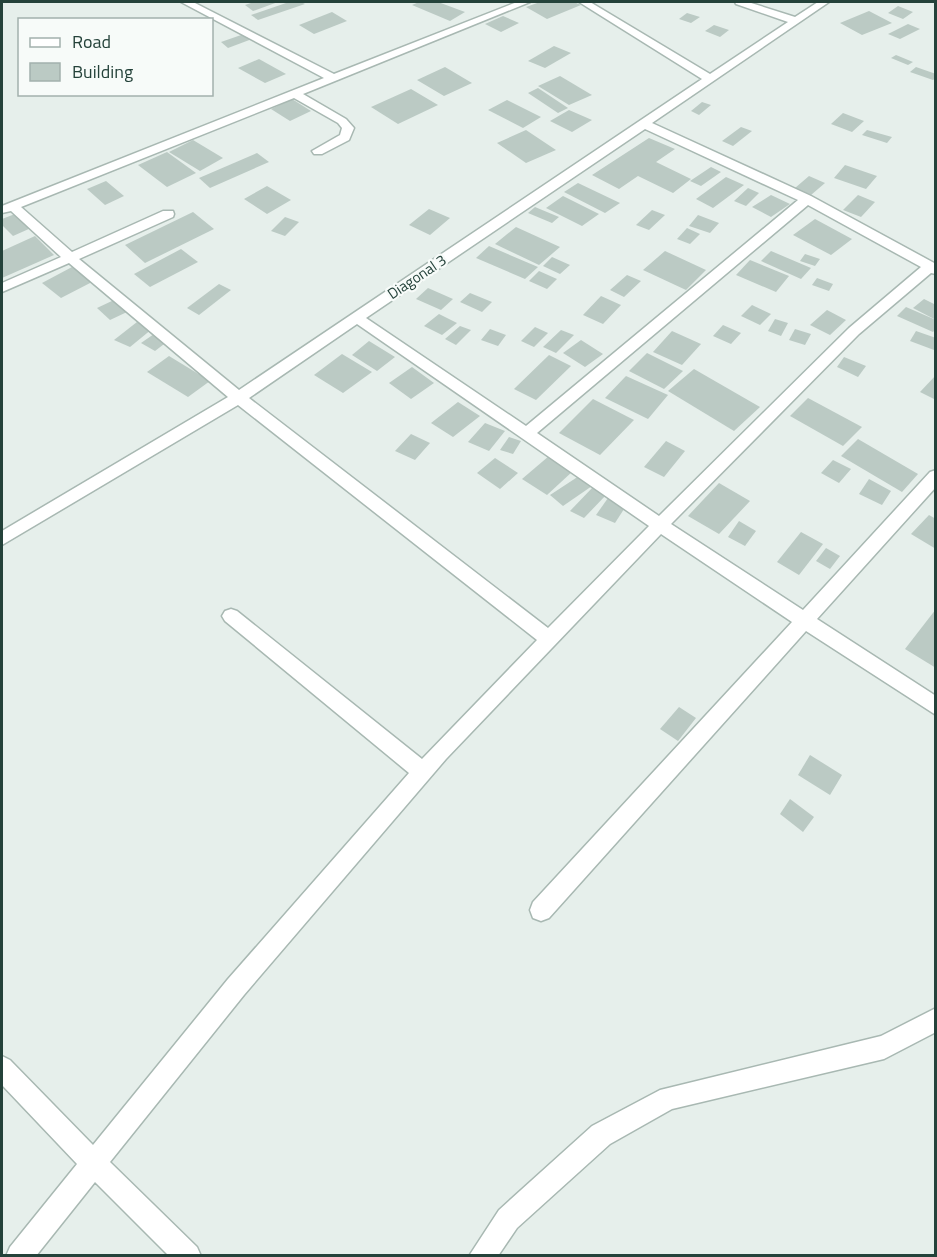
<svg xmlns="http://www.w3.org/2000/svg" width="937" height="1257" viewBox="0 0 937 1257" font-family="'Titillium Web',sans-serif">
<style>
.building{fill:#bbcac4}
.lines{fill:none;stroke-linecap:round;stroke-linejoin:round}
.minor-casing{stroke:#a8b8b2;stroke-width:3}
.minor{fill:#fff;fill-rule:evenodd}
.labels{text-anchor:middle;stroke-width:4.5;stroke-linejoin:round;paint-order:stroke}
.far-street-label{font-size:15px;fill:#24423a;stroke:#f7fbf9}
</style>
<rect width="100%" height="100%" fill="#e6efeb"/>
<!-- building -->
<g class="building">
<path d="M 254,2 L 278,2 L 253,11 L 245,5 Z"/>
<path d="M 289,2 L 301,2 L 305,4 L 258,20 L 251,15 Z"/>
<path d="M 419,2 L 438,2 L 465,12 L 450,21 L 412,5 Z"/>
<path d="M 540,2 L 574,2 L 581,5 L 547,19 L 526,7 Z"/>
<path d="M 898,6 L 913,12 L 903,19 L 888,13 Z"/>
<path d="M 869,11 L 892,23 L 862,35 L 840,23 Z"/>
<path d="M 332,12 L 347,21 L 314,34 L 299,25 Z"/>
<path d="M 687,13 L 700,17 L 691,23 L 679,19 Z"/>
<path d="M 503,16 L 519,23 L 501,32 L 485,24 Z"/>
<path d="M 908,24 L 920,29 L 900,39 L 888,34 Z"/>
<path d="M 714,25 L 729,30 L 720,37 L 705,31 Z"/>
<path d="M 244,34 L 252,39 L 228,48 L 221,42 Z"/>
<path d="M 554,46 L 571,53 L 545,68 L 528,61 Z"/>
<path d="M 896,55 L 913,62 L 908,65 L 891,58 Z"/>
<path d="M 259,59 L 286,74 L 265,83 L 238,68 Z"/>
<path d="M 445,67 L 472,83 L 444,96 L 417,80 Z"/>
<path d="M 916,67 L 936,74 L 936,78 L 933,80 L 910,72 Z"/>
<path d="M 560,76 L 592,95 L 569,105 L 538,86 Z"/>
<path d="M 538,88 L 568,108 L 558,113 L 528,93 Z"/>
<path d="M 411,89 L 438,105 L 398,124 L 371,107 Z"/>
<path d="M 292,99 L 311,111 L 290,121 L 271,109 Z"/>
<path d="M 507,100 L 541,117 L 523,128 L 488,110 Z"/>
<path d="M 702,102 L 711,105 L 699,115 L 691,111 Z"/>
<path d="M 569,110 L 592,120 L 572,132 L 550,121 Z"/>
<path d="M 843,113 L 864,121 L 852,132 L 831,124 Z"/>
<path d="M 741,127 L 752,131 L 733,146 L 722,141 Z"/>
<path d="M 526,130 L 556,150 L 526,163 L 497,143 Z"/>
<path d="M 867,130 L 892,137 L 887,143 L 862,135 Z"/>
<path d="M 649,138 L 675,149 L 656,162 L 691,179 L 673,193 L 638,176 L 619,189 L 592,175 Z"/>
<path d="M 193,140 L 223,158 L 200,171 L 169,152 Z"/>
<path d="M 167,152 L 196,173 L 167,187 L 138,165 Z"/>
<path d="M 257,153 L 269,162 L 210,188 L 199,178 Z"/>
<path d="M 845,165 L 877,176 L 866,189 L 834,178 Z"/>
<path d="M 711,167 L 721,172 L 701,186 L 690,181 Z"/>
<path d="M 809,176 L 825,183 L 811,195 L 795,188 Z"/>
<path d="M 726,177 L 744,185 L 713,208 L 696,199 Z"/>
<path d="M 106,181 L 124,196 L 105,205 L 87,189 Z"/>
<path d="M 578,183 L 620,203 L 605,213 L 564,192 Z"/>
<path d="M 267,186 L 291,200 L 267,214 L 244,199 Z"/>
<path d="M 748,188 L 759,193 L 746,206 L 734,201 Z"/>
<path d="M 771,195 L 790,204 L 771,217 L 752,207 Z"/>
<path d="M 858,195 L 875,202 L 861,217 L 843,210 Z"/>
<path d="M 563,196 L 599,214 L 582,226 L 546,208 Z"/>
<path d="M 535,207 L 559,217 L 552,223 L 528,213 Z"/>
<path d="M 429,209 L 450,218 L 430,235 L 409,225 Z"/>
<path d="M 652,210 L 665,215 L 649,230 L 636,225 Z"/>
<path d="M 193,212 L 214,229 L 145,263 L 125,245 Z"/>
<path d="M 15,214 L 31,228 L 13,236 L 2,225 L 2,219 Z"/>
<path d="M 698,215 L 719,223 L 710,233 L 689,226 Z"/>
<path d="M 285,217 L 299,222 L 285,236 L 271,231 Z"/>
<path d="M 815,219 L 852,239 L 831,255 L 793,235 Z"/>
<path d="M 516,227 L 560,247 L 539,265 L 495,244 Z"/>
<path d="M 687,228 L 700,234 L 690,244 L 677,239 Z"/>
<path d="M 35,236 L 54,255 L 2,278 L 2,251 Z"/>
<path d="M 489,246 L 538,267 L 525,279 L 476,258 Z"/>
<path d="M 181,249 L 198,262 L 150,287 L 134,274 Z"/>
<path d="M 665,251 L 706,270 L 686,290 L 643,270 Z"/>
<path d="M 771,251 L 811,268 L 801,279 L 761,261 Z"/>
<path d="M 805,254 L 820,259 L 815,266 L 800,261 Z"/>
<path d="M 552,257 L 570,265 L 560,274 L 543,266 Z"/>
<path d="M 750,260 L 789,276 L 776,292 L 736,275 Z"/>
<path d="M 72,267 L 92,282 L 61,298 L 42,283 Z"/>
<path d="M 539,271 L 557,279 L 547,289 L 529,281 Z"/>
<path d="M 627,275 L 641,281 L 624,297 L 610,290 Z"/>
<path d="M 817,278 L 833,284 L 829,291 L 812,285 Z"/>
<path d="M 219,284 L 231,290 L 199,315 L 187,308 Z"/>
<path d="M 428,288 L 453,299 L 441,310 L 416,299 Z"/>
<path d="M 470,293 L 492,302 L 482,312 L 460,302 Z"/>
<path d="M 601,296 L 621,305 L 603,324 L 583,315 Z"/>
<path d="M 924,299 L 936,305 L 936,320 L 913,308 Z"/>
<path d="M 114,300 L 127,312 L 110,320 L 97,308 Z"/>
<path d="M 752,305 L 771,314 L 760,325 L 741,316 Z"/>
<path d="M 906,307 L 936,320 L 936,329 L 933,332 L 897,316 Z"/>
<path d="M 827,310 L 846,320 L 830,335 L 810,325 Z"/>
<path d="M 439,314 L 457,323 L 442,335 L 424,326 Z"/>
<path d="M 775,319 L 788,323 L 781,336 L 768,331 Z"/>
<path d="M 137,322 L 152,329 L 130,347 L 114,340 Z"/>
<path d="M 723,325 L 741,333 L 731,344 L 713,336 Z"/>
<path d="M 460,326 L 471,330 L 456,345 L 445,339 Z"/>
<path d="M 535,327 L 548,333 L 534,347 L 521,341 Z"/>
<path d="M 490,329 L 506,335 L 498,346 L 481,340 Z"/>
<path d="M 795,329 L 811,334 L 805,345 L 789,340 Z"/>
<path d="M 561,330 L 574,335 L 556,353 L 543,347 Z"/>
<path d="M 672,331 L 701,344 L 682,365 L 653,352 Z"/>
<path d="M 916,331 L 936,338 L 934,350 L 910,341 Z"/>
<path d="M 154,334 L 168,341 L 155,351 L 141,343 Z"/>
<path d="M 581,340 L 603,354 L 585,367 L 563,353 Z"/>
<path d="M 369,341 L 395,357 L 377,371 L 352,355 Z"/>
<path d="M 647,353 L 683,371 L 664,389 L 629,371 Z"/>
<path d="M 342,354 L 372,372 L 343,393 L 314,375 Z"/>
<path d="M 549,355 L 571,366 L 536,400 L 514,389 Z"/>
<path d="M 169,356 L 210,381 L 188,397 L 147,372 Z"/>
<path d="M 844,357 L 866,366 L 858,377 L 837,367 Z"/>
<path d="M 412,367 L 434,383 L 411,399 L 389,383 Z"/>
<path d="M 694,369 L 760,407 L 734,431 L 668,391 Z"/>
<path d="M 936,375 L 936,400 L 920,392 Z"/>
<path d="M 626,376 L 668,395 L 648,419 L 605,398 Z"/>
<path d="M 808,398 L 862,427 L 843,446 L 790,416 Z"/>
<path d="M 593,399 L 634,420 L 600,455 L 559,433 Z"/>
<path d="M 458,402 L 480,416 L 453,437 L 431,423 Z"/>
<path d="M 485,423 L 505,431 L 489,451 L 468,442 Z"/>
<path d="M 411,434 L 430,443 L 415,460 L 395,451 Z"/>
<path d="M 509,437 L 521,441 L 513,454 L 500,450 Z"/>
<path d="M 858,439 L 918,474 L 902,492 L 841,456 Z"/>
<path d="M 666,441 L 685,451 L 664,477 L 644,467 Z"/>
<path d="M 549,456 L 573,471 L 547,495 L 522,479 Z"/>
<path d="M 495,458 L 518,473 L 500,489 L 477,473 Z"/>
<path d="M 833,460 L 851,469 L 839,483 L 821,473 Z"/>
<path d="M 579,476 L 592,486 L 563,506 L 550,495 Z"/>
<path d="M 869,479 L 891,491 L 882,505 L 859,494 Z"/>
<path d="M 719,483 L 750,501 L 719,534 L 688,516 Z"/>
<path d="M 594,486 L 607,494 L 584,518 L 570,511 Z"/>
<path d="M 608,498 L 626,506 L 615,523 L 596,515 Z"/>
<path d="M 929,515 L 936,519 L 936,549 L 911,534 Z"/>
<path d="M 739,521 L 756,531 L 745,546 L 728,537 Z"/>
<path d="M 801,532 L 823,544 L 799,575 L 777,562 Z"/>
<path d="M 826,548 L 840,556 L 830,569 L 816,561 Z"/>
<path d="M 936,609 L 936,668 L 905,649 Z"/>
<path d="M 679,707 L 696,718 L 678,741 L 660,729 Z"/>
<path d="M 810,755 L 842,775 L 830,795 L 798,775 Z"/>
<path d="M 790,799 L 814,817 L 803,832 L 780,814 Z"/>
</g>
<g class="lines">
<defs>
<g id="minor">
<path d="M 181,2 L 193,2 L 334,74 L 517,2 L 530,2 L 303,94 L 346,119 L 354,128 L 349,140 L 322,154 L 314,154 L 312,151 L 340,135 L 342,128 L 338,123 L 294,98 L 21,207 L 72,252 L 163,211 L 173,211 L 174,214 L 173,217 L 79,259 L 239,390 L 702,79 L 579,2 L 590,2 L 710,74 L 788,22 L 736,4 L 735,2 L 748,2 L 795,17 L 818,2 L 829,2 L 652,123 L 811,196 L 936,264 L 936,274 L 931,273 L 859,334 L 671,524 L 803,610 L 930,472 L 936,470 L 936,487 L 817,619 L 936,696 L 936,715 L 806,631 L 549,918 L 541,921 L 533,918 L 530,910 L 533,902 L 792,622 L 661,534 L 446,759 L 244,995 L 110,1162 L 197,1247 L 201,1256 L 169,1256 L 95,1182 L 36,1256 L 6,1256 L 10,1247 L 77,1164 L 2,1085 L 2,1056 L 10,1060 L 93,1145 L 228,979 L 409,773 L 225,621 L 222,616 L 225,611 L 231,609 L 237,611 L 422,759 L 537,640 L 238,405 L 2,545 L 2,531 L 228,397 L 69,263 L 2,292 L 2,283 L 61,257 L 11,211 L 2,213 L 2,206 L 324,78 ZM 645,129 L 798,200 L 526,426 L 366,318 ZM 808,205 L 921,267 L 849,328 L 659,516 L 537,433 ZM 357,324 L 649,526 L 548,628 L 249,398 Z"/>
<path d="M 936,1008 L 936,1032 L 884,1059 L 672,1109 L 610,1144 L 517,1228 L 498,1256 L 469,1256 L 499,1210 L 592,1126 L 660,1090 L 881,1036 Z"/>
</g>
</defs>
<!-- minor casing -->
<use href="#minor" class="minor-casing"/>
<!-- minor -->
<use href="#minor" class="minor"/>
</g>
<g class="labels">
<!-- far-street labels -->
<g class="far-street-label">
<text transform="translate(417 277) rotate(-34)" y="5">Diagonal 3</text>
</g>
</g>
<!-- border -->
<rect width="937" height="1257" fill="none" stroke="#24423a" stroke-width="6"/>
<!-- legend -->
<rect x="18" y="18" width="195" height="78" fill="#f7fbf9" stroke="#a3b1ad" stroke-width="1.5"/>
<rect x="30" y="38" width="30" height="9" fill="#ffffff" stroke="#a3b1ad" stroke-width="1.5"/>
<text x="72" y="48" font-size="18" fill="#24423a">Road</text>
<rect x="30" y="63" width="30" height="18" fill="#bbcac4" stroke="#a3b1ad" stroke-width="1.5"/>
<text x="72" y="78" font-size="18" fill="#24423a">Building</text>
</svg>
